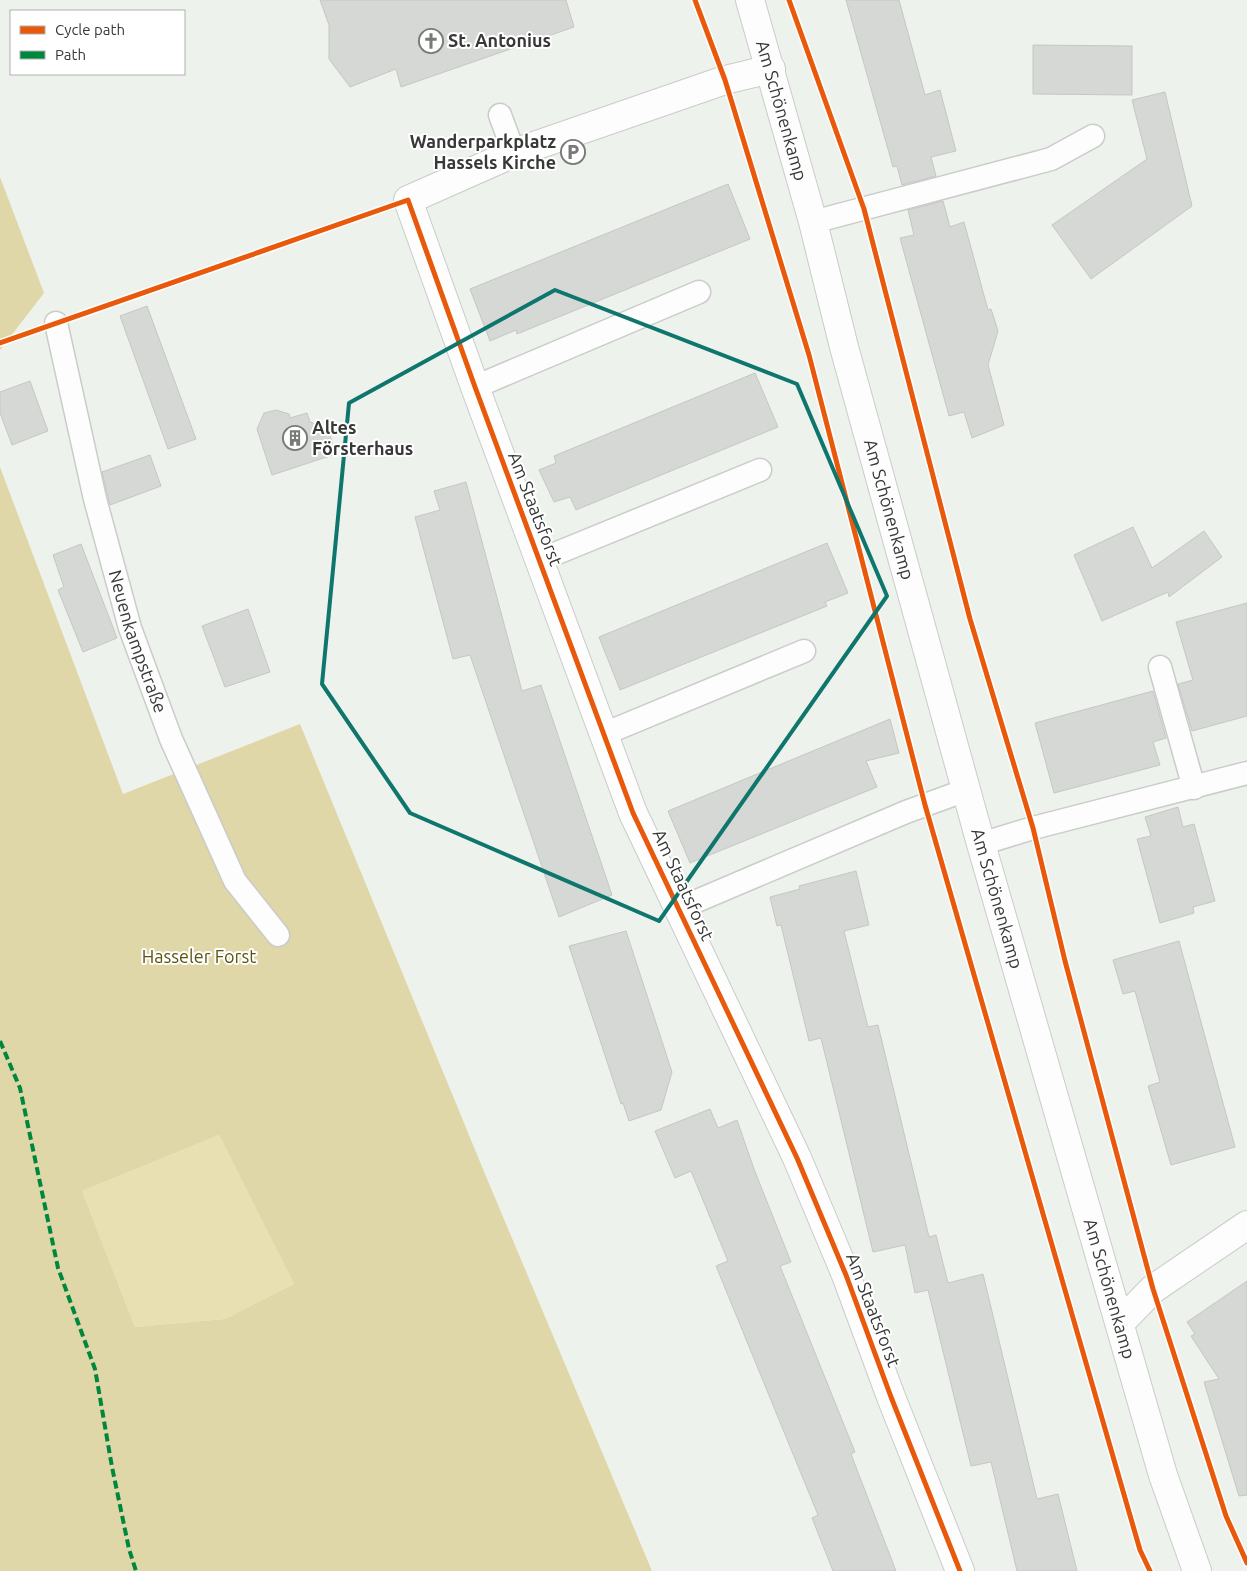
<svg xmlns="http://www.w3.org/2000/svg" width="1247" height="1571" viewBox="0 0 1247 1571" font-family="Ubuntu,sans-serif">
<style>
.green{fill:#e8e0b3}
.forest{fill:#dfd7a7;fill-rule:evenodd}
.building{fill:#d6d8d5;stroke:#c5c7c3}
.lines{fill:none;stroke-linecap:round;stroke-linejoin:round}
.lane-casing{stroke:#c9ccc8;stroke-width:25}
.street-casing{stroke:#c9ccc8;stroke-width:30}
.secondary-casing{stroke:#c9ccc8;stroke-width:30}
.lane{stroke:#fcfdfc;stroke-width:22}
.street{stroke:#fcfdfc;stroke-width:28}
.secondary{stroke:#fcfdfc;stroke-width:28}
.quiet{stroke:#00873e;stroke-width:4;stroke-dasharray:8 4;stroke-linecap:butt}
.cycleway-casing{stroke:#fff;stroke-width:8}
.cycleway{stroke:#e8590c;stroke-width:5}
.marked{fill:none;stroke:#0f766e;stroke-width:4;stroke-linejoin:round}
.labels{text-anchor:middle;stroke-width:4;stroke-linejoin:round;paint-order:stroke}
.poi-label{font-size:18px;font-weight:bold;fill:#373937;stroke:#fff;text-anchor:start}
.street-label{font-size:18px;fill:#373937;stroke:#fff}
.park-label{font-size:18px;fill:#5e5211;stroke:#fff}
</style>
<rect width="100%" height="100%" fill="#eef2ed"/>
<!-- green -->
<path class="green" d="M 219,1135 L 294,1284 L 225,1319 L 135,1327 L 82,1191 Z"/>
<!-- forest -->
<g class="forest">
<path d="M 0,177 L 44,293 L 0,350 Z"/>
<path d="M 0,467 L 123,794 L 300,724 L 485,1174 L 652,1571 L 0,1571 ZM 219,1135 L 294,1284 L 225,1319 L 135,1327 L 82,1191 Z"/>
</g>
<!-- building -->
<g class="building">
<path d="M 320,0 L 566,0 L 574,27 L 401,87 L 396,69 L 350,87 L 329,59 L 329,25 Z"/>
<path d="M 846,0 L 899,0 L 925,95 L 940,90 L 956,151 L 931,157 L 936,176 L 902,185 L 897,166 L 893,167 Z"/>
<path d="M 1033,45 L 1132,46 L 1132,95 L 1033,94 Z"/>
<path d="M 1165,92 L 1192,206 L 1091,279 L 1052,225 L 1147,159 L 1132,100 Z"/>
<path d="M 728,184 L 750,239 L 517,334 L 516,330 L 490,341 L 470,289 Z"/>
<path d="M 943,201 L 950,227 L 964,222 L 988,310 L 991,309 L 998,331 L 988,365 L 1004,425 L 972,438 L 964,412 L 949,416 L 900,238 L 914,235 L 908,210 Z"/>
<path d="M 147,306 L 196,439 L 168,449 L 120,316 Z"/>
<path d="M 755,373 L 778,427 L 576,510 L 570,497 L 554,502 L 539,470 L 556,463 L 554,456 Z"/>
<path d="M 30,381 L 48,431 L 12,445 L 0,413 L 0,392 Z"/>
<path d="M 276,410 L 289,414 L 290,418 L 307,413 L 310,422 L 328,429 L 336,454 L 272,475 L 257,429 L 264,413 Z"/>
<path d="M 150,455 L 161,486 L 110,505 L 102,472 Z"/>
<path d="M 466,482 L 522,691 L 541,685 L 612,895 L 559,917 L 470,655 L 453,659 L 415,517 L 440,510 L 434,491 Z"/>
<path d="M 1133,527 L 1152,568 L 1204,531 L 1222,557 L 1169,597 L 1168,592 L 1102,621 L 1074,555 Z"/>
<path d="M 827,543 L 848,593 L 825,602 L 827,606 L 620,690 L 599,637 Z"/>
<path d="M 81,544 L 117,638 L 83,652 L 58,590 L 64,587 L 53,555 Z"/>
<path d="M 1247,603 L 1247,716 L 1192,731 L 1178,684 L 1193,680 L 1176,622 Z"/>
<path d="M 248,609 L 270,672 L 225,687 L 202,626 Z"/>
<path d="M 1153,691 L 1166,738 L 1153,742 L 1160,765 L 1054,793 L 1035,723 Z"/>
<path d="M 890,719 L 899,753 L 866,761 L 877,787 L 690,863 L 668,811 Z"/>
<path d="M 1178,807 L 1183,827 L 1194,824 L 1215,901 L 1193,907 L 1194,913 L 1160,923 L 1137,839 L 1151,836 L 1145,817 Z"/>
<path d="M 856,871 L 869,925 L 844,931 L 868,1027 L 878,1025 L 929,1237 L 936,1235 L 948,1283 L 983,1274 L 1037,1499 L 1058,1494 L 1077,1571 L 1017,1571 L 991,1462 L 971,1466 L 928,1290 L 915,1293 L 905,1245 L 873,1252 L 821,1038 L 809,1041 L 781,925 L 777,926 L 770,897 L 800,889 L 799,886 Z"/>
<path d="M 626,931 L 672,1072 L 661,1110 L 629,1121 L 623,1103 L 621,1104 L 569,946 Z"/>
<path d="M 1179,941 L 1235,1147 L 1171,1165 L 1148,1086 L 1160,1082 L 1135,991 L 1123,994 L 1113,960 Z"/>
<path d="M 710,1109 L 718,1128 L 737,1120 L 754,1169 L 791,1262 L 780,1266 L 855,1452 L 851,1454 L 896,1571 L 833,1571 L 812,1518 L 818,1515 L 716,1266 L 728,1261 L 691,1171 L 675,1178 L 655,1131 Z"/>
<path d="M 1247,1281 L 1247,1495 L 1239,1496 L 1204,1382 L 1219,1379 L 1191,1336 L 1195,1334 L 1187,1322 Z"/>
</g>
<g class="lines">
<defs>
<g id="lane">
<path d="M 500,115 L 514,153"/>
<path d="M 813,222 L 1051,159 L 1093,136"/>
<path id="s1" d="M 56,323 L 95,499 L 130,628 L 171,739 L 235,881 L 278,935"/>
<path d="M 475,387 L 699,292"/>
<path d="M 540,560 L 760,470"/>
<path d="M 1160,667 L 1194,788"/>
<path d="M 604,734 L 804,651"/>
<path d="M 981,844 L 1033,828 L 1247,773"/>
<path d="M 678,909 L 906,812 L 966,790"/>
</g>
<g id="street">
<path d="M 771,69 L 725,80 L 514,153 L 408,200 L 475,387 L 633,813 L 797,1158 L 846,1275 L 891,1397 L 960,1571"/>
<path d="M 1120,1323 L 1153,1289 L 1247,1225"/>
</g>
<g id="secondary">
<path id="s2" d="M 750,0 L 813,222 L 844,347 L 981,844 L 1163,1475 L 1197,1571"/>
</g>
</defs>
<!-- lane casing -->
<use href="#lane" class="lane-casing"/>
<!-- street casing -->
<use href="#street" class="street-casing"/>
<!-- secondary casing -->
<use href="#secondary" class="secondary-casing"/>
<!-- lane -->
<use href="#lane" class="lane"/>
<!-- street -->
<use href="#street" class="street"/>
<!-- secondary -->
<use href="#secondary" class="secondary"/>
<!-- quiet -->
<path class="quiet" d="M 0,1041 L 20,1088 L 58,1268 L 95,1369 L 112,1467 L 129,1549 L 136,1571"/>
<defs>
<g id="cycleway">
<path d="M 695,0 L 725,80 L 809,355 L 925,805 L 1140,1550 L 1150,1571"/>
<path d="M 789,0 L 864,209 L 970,619 L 1033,828 L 1065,961 L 1153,1289 L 1226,1516 L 1247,1563"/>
<path d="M 0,343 L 408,200 L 475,387 L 633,813 L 797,1158 L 846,1275 L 891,1397 L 960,1571"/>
</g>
</defs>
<!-- cycleway casing -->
<use href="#cycleway" class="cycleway-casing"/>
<!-- cycleway -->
<use href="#cycleway" class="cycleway"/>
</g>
<!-- marked area -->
<path class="marked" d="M 555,290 L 797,384 L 887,596 L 659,921 L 410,813 L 322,684 L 349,403 Z"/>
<!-- icons -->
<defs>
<symbol id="church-ring" viewBox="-11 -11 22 22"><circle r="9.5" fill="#fff" stroke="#777a77" stroke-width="1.5"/><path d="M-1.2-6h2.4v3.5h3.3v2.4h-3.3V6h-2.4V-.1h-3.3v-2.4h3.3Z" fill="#777a77"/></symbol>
<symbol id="parking-ring" viewBox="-11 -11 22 22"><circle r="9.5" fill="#fff" stroke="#777a77" stroke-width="1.5"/><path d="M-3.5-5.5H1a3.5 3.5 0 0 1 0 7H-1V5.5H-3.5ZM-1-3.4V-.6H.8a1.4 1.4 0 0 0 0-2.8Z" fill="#777a77"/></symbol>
<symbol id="building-ring" viewBox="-11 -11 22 22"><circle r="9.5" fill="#fff" stroke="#777a77" stroke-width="1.5"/><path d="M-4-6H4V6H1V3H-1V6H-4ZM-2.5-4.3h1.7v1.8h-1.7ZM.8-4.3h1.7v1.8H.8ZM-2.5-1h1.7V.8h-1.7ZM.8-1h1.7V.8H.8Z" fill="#777a77"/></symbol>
</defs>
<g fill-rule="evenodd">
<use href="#church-ring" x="417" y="27" width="28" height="28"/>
<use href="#parking-ring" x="559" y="138" width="28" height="28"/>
<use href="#building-ring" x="281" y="424" width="28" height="28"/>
</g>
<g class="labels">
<!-- poi labels -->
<g class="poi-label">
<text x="448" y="47">St. Antonius</text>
<text x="556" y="148" text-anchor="end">Wanderparkplatz<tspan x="556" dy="21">Hassels Kirche</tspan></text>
<text x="312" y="434">Altes<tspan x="312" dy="21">Försterhaus</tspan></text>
</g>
<!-- street labels -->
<g class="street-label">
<text dy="6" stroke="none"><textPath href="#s2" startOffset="115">Am Schönenkamp</textPath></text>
<text transform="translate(535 509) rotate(69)" y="6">Am Staatsforst</text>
<text dy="6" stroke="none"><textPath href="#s2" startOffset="528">Am Schönenkamp</textPath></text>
<text dy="6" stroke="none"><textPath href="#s1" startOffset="329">Neuenkampstraße</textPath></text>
<text transform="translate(683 885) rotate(65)" y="6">Am Staatsforst</text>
<text dy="6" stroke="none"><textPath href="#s2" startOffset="932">Am Schönenkamp</textPath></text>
<text dy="6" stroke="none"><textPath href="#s2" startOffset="1338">Am Schönenkamp</textPath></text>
<text transform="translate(873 1310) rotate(69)" y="6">Am Staatsforst</text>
</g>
<!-- park labels -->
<g class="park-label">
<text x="199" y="963">Hasseler Forst</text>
</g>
</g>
<!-- legend -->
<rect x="10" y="10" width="175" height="65" fill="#ffffff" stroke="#afb0af"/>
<rect x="20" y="26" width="25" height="8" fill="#e8590c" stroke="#afb0af"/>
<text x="55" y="35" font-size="15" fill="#373937">Cycle path</text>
<rect x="20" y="51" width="25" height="8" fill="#00873e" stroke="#afb0af"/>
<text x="55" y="60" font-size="15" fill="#373937">Path</text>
</svg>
